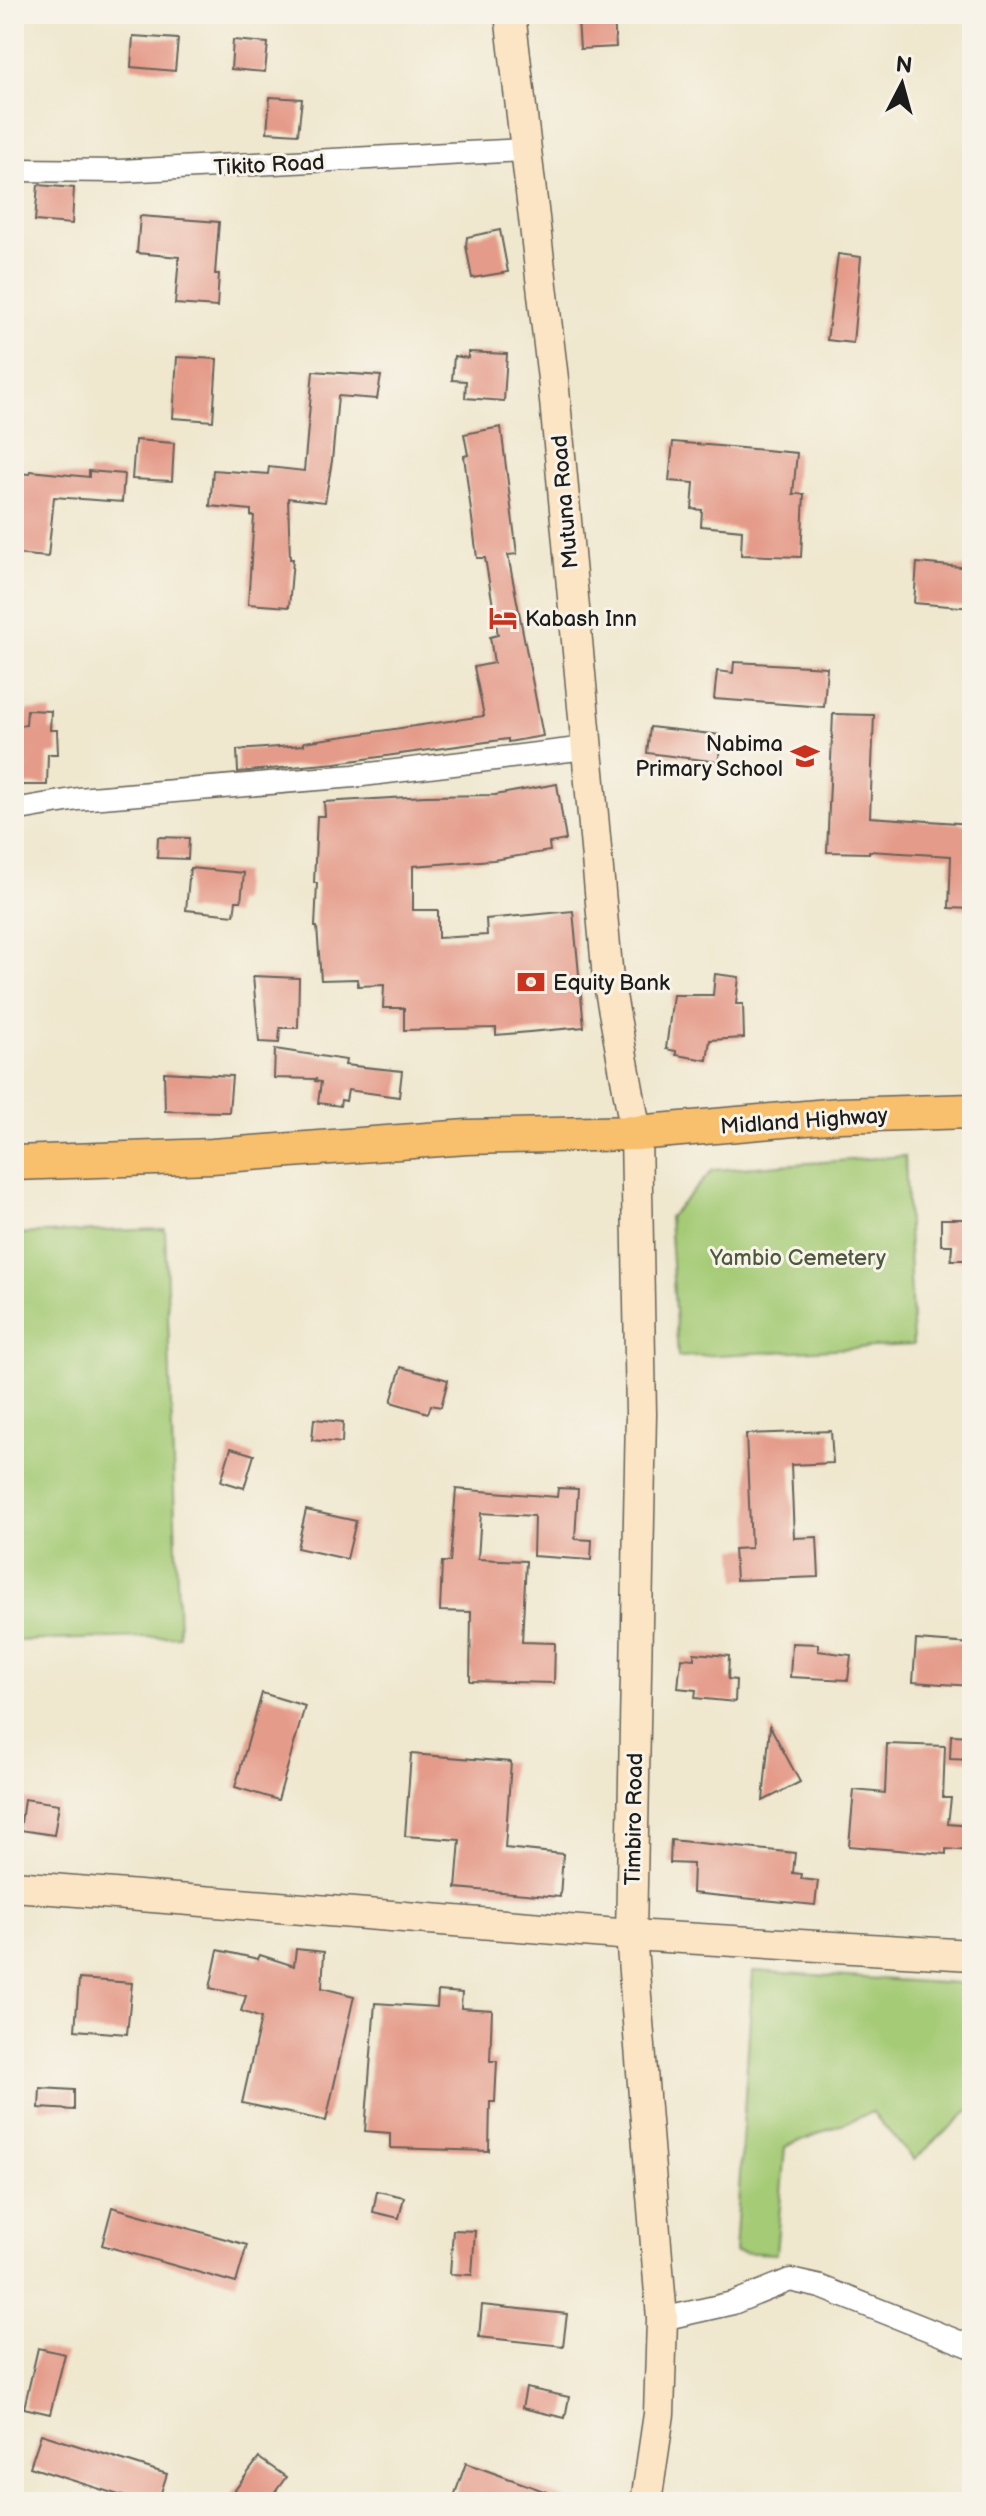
<svg xmlns="http://www.w3.org/2000/svg" width="986" height="2516" viewBox="0 0 986 2516" font-family="'Balsamiq Sans',sans-serif">
<style>
.green{fill:#a5cb76;stroke:#607449;stroke-width:2}
.building{fill:#e59b8a}
.lines{fill:none;stroke-linecap:round;stroke-linejoin:round}
.street-casing{stroke:#66635a;stroke-width:25}
.secondary-casing{stroke:#66635a;stroke-width:33}
.primary-casing{stroke:#66635a;stroke-width:37}
.street{stroke:#fff;stroke-width:22}
.secondary{stroke:#fce5c4;stroke-width:30}
.primary{stroke:#f8bf6c;stroke-width:34}
.labels{text-anchor:middle;stroke-width:6;stroke-linejoin:round;paint-order:stroke}
.street-label{font-size:22px;fill:#1c1c1c;stroke:#f7f3e8}
.poi-label{font-size:22px;fill:#1c1c1c;stroke:#f7f3e8;text-anchor:start}
.park-label{font-size:22px;fill:#4c593c;stroke:#f7f3e8}
</style>
<rect width="100%" height="100%" fill="#f7f3e8"/>
<filter id="ink" filterUnits="userSpaceOnUse"><feTurbulence type="fractalNoise" baseFrequency=".0125" numOctaves="2"/><feDisplacementMap in="SourceGraphic" scale="16" xChannelSelector="R" yChannelSelector="G"/><feConvolveMatrix kernelMatrix="1 2 1 2 8 2 1 2 1" color-interpolation-filters="sRGB"/></filter>
<filter id="wash" filterUnits="userSpaceOnUse"><feTurbulence type="fractalNoise" baseFrequency=".006" numOctaves="4" result="noise"/><feDisplacementMap in="SourceGraphic" scale="32" xChannelSelector="R" yChannelSelector="G"/><feGaussianBlur stdDeviation="1.8" result="paint"/><feColorMatrix in="noise" values="0 0 0 0 0 0 0 0 0 0 0 0 0 0 0 0 0 1.4 0 .05"/><feComposite in="paint" operator="in"/></filter>
<g filter="url(#wash)">
<rect width="100%" height="100%" fill="#efe7ce"/>
<!-- green -->
<g class="green">
<path d="M 905,1156 L 913,1345 L 678,1357 L 669,1217 L 713,1170 Z"/>
<path d="M 165,1229 L 179,1636 L 14,1641 L 14,1234 Z"/>
<path d="M 753,1971 L 972,1985 L 972,2108 L 914,2160 L 872,2112 L 785,2147 L 776,2254 L 735,2252 Z"/>
</g>
<g id="blocks">
<!-- building -->
<g class="building">
<path d="M 614,17 L 616,47 L 580,49 L 578,20 Z"/>
<path d="M 133,36 L 178,39 L 175,71 L 131,67 Z"/>
<path d="M 233,40 L 268,43 L 265,72 L 231,69 Z"/>
<path d="M 270,97 L 302,99 L 298,134 L 267,132 Z"/>
<path d="M 38,185 L 74,188 L 72,224 L 35,221 Z"/>
<path d="M 140,216 L 219,222 L 215,274 L 219,274 L 217,307 L 175,304 L 179,257 L 137,253 Z"/>
<path d="M 500,230 L 508,272 L 472,278 L 466,246 L 467,237 Z"/>
<path d="M 838,254 L 861,257 L 853,343 L 827,340 Z"/>
<path d="M 468,352 L 507,354 L 504,401 L 465,398 L 466,381 L 452,380 L 454,356 L 468,358 Z"/>
<path d="M 177,357 L 217,359 L 213,421 L 173,418 Z"/>
<path d="M 313,371 L 381,376 L 377,399 L 338,396 L 332,461 L 325,502 L 288,498 L 290,559 L 293,559 L 289,607 L 248,604 L 254,516 L 251,516 L 251,510 L 210,506 L 213,470 L 268,474 L 269,467 L 304,471 Z"/>
<path d="M 501,427 L 517,554 L 508,555 L 543,736 L 508,742 L 508,739 L 336,763 L 238,772 L 237,750 L 304,745 L 304,742 L 484,716 L 474,667 L 494,663 L 490,637 L 498,635 L 485,558 L 477,558 L 464,456 L 468,455 L 464,434 Z"/>
<path d="M 135,440 L 174,443 L 172,481 L 132,479 Z"/>
<path d="M 673,442 L 797,453 L 793,494 L 804,494 L 801,557 L 741,555 L 742,530 L 701,526 L 702,510 L 692,509 L 694,483 L 669,481 Z"/>
<path d="M 30,471 L 89,477 L 89,471 L 124,474 L 122,502 L 54,497 L 48,557 L 14,554 L 14,473 L 30,474 Z"/>
<path d="M 917,563 L 972,568 L 972,608 L 914,603 Z"/>
<path d="M 734,662 L 827,667 L 824,707 L 714,699 L 717,671 L 733,673 Z"/>
<path d="M 27,710 L 51,711 L 50,730 L 57,730 L 58,754 L 48,754 L 47,785 L 14,785 L 14,726 L 26,725 Z"/>
<path d="M 833,714 L 874,715 L 870,817 L 972,824 L 972,909 L 949,908 L 951,856 L 869,851 L 869,853 L 827,852 Z"/>
<path d="M 650,727 L 720,735 L 719,762 L 647,753 Z"/>
<path d="M 557,784 L 566,840 L 549,843 L 550,851 L 493,860 L 413,866 L 413,910 L 438,910 L 438,938 L 487,935 L 486,919 L 573,911 L 584,1027 L 496,1035 L 496,1028 L 404,1030 L 404,1008 L 383,1008 L 384,985 L 358,986 L 357,979 L 321,980 L 317,927 L 315,927 L 317,883 L 314,883 L 317,816 L 325,816 L 324,802 L 425,796 L 495,795 Z"/>
<path d="M 158,837 L 189,838 L 188,859 L 157,858 Z"/>
<path d="M 190,868 L 244,873 L 241,901 L 236,901 L 234,915 L 186,910 Z"/>
<path d="M 715,974 L 739,977 L 736,1004 L 743,1004 L 744,1038 L 710,1040 L 707,1060 L 676,1055 L 676,1051 L 666,1049 L 673,995 L 713,995 Z"/>
<path d="M 253,976 L 299,978 L 298,1028 L 280,1028 L 279,1043 L 259,1042 Z"/>
<path d="M 275,1049 L 346,1060 L 345,1065 L 402,1071 L 399,1097 L 348,1090 L 346,1101 L 341,1100 L 340,1106 L 318,1103 L 321,1082 L 315,1081 L 316,1079 L 274,1078 Z"/>
<path d="M 164,1072 L 232,1076 L 229,1112 L 165,1111 Z"/>
<path d="M 941,1219 L 972,1219 L 972,1260 L 951,1260 L 952,1245 L 941,1245 Z"/>
<path d="M 401,1367 L 448,1380 L 441,1407 L 431,1405 L 428,1413 L 391,1402 Z"/>
<path d="M 314,1419 L 343,1422 L 342,1443 L 312,1440 Z"/>
<path d="M 831,1431 L 833,1463 L 791,1465 L 794,1538 L 817,1537 L 819,1577 L 736,1580 L 734,1549 L 751,1548 L 746,1434 Z"/>
<path d="M 231,1448 L 254,1455 L 244,1488 L 221,1481 Z"/>
<path d="M 558,1488 L 578,1489 L 575,1539 L 592,1540 L 591,1560 L 533,1556 L 534,1516 L 481,1513 L 478,1559 L 526,1561 L 522,1642 L 555,1643 L 554,1683 L 470,1681 L 471,1612 L 440,1611 L 442,1562 L 450,1562 L 456,1489 L 557,1497 Z"/>
<path d="M 306,1510 L 356,1521 L 347,1559 L 297,1548 Z"/>
<path d="M 916,1640 L 972,1644 L 972,1686 L 913,1682 Z"/>
<path d="M 792,1643 L 818,1644 L 818,1651 L 851,1655 L 848,1680 L 790,1677 Z"/>
<path d="M 694,1653 L 729,1656 L 728,1679 L 736,1680 L 735,1702 L 695,1698 L 696,1690 L 678,1688 L 681,1658 L 694,1659 Z"/>
<path d="M 262,1693 L 305,1706 L 278,1800 L 235,1787 Z"/>
<path d="M 770,1726 L 800,1782 L 763,1801 Z"/>
<path d="M 951,1735 L 972,1736 L 972,1760 L 950,1759 Z"/>
<path d="M 887,1744 L 945,1746 L 943,1798 L 951,1798 L 948,1824 L 972,1826 L 972,1851 L 946,1849 L 946,1854 L 849,1846 L 854,1790 L 885,1793 Z"/>
<path d="M 411,1754 L 511,1762 L 505,1848 L 563,1854 L 560,1897 L 456,1888 L 460,1840 L 405,1836 Z"/>
<path d="M 24,1799 L 59,1804 L 54,1835 L 20,1830 Z"/>
<path d="M 671,1840 L 795,1853 L 793,1873 L 802,1874 L 801,1879 L 818,1881 L 815,1905 L 692,1893 L 693,1864 L 670,1863 Z"/>
<path d="M 296,1949 L 324,1952 L 322,1988 L 354,1996 L 326,2121 L 242,2103 L 261,2018 L 241,2011 L 246,1996 L 210,1988 L 218,1950 L 258,1959 L 260,1955 L 294,1966 Z"/>
<path d="M 79,1979 L 132,1983 L 127,2034 L 75,2030 Z"/>
<path d="M 438,1991 L 462,1993 L 461,2008 L 492,2010 L 490,2061 L 497,2061 L 495,2102 L 490,2102 L 489,2151 L 390,2148 L 390,2133 L 365,2131 L 375,2003 L 437,2007 Z"/>
<path d="M 40,2088 L 74,2090 L 74,2110 L 39,2108 Z"/>
<path d="M 377,2191 L 404,2197 L 399,2218 L 373,2212 Z"/>
<path d="M 112,2207 L 247,2245 L 236,2283 L 102,2245 Z"/>
<path d="M 453,2230 L 475,2231 L 472,2275 L 450,2274 Z"/>
<path d="M 482,2305 L 567,2314 L 563,2346 L 479,2337 Z"/>
<path d="M 38,2348 L 65,2354 L 50,2414 L 24,2408 Z"/>
<path d="M 526,2388 L 569,2397 L 565,2418 L 522,2408 Z"/>
<path d="M 41,2434 L 167,2474 L 158,2502 L 141,2502 L 30,2467 Z"/>
<path d="M 259,2458 L 286,2477 L 268,2502 L 226,2502 Z"/>
<path d="M 466,2463 L 566,2499 L 566,2502 L 452,2502 Z"/>
</g>
</g>
</g>
<g filter="url(#ink)">
<use href="#blocks" fill-opacity="0" stroke="#66635a" stroke-width="2"/>
<g class="lines">
<defs>
<g id="street">
<path d="M 14,170 L 120,171 L 524,150"/>
<path d="M 14,810 L 78,799 L 354,776 L 586,748"/>
<path d="M 662,2319 L 733,2303 L 790,2280 L 821,2287 L 972,2347"/>
</g>
<g id="secondary">
<path d="M 510,14 L 553,379 L 608,979 L 636,1133 L 641,1414 L 631,1935 L 662,2319 L 659,2414 L 646,2502"/>
<path d="M 14,1886 L 631,1935 L 972,1955"/>
</g>
<path id="primary" d="M 14,1163 L 212,1156 L 467,1137 L 636,1133 L 840,1115 L 972,1111"/>
</defs>
<!-- street casing -->
<use href="#street" class="street-casing"/>
<!-- secondary casing -->
<use href="#secondary" class="secondary-casing"/>
<!-- primary casing -->
<use href="#primary" class="primary-casing"/>
<!-- street -->
<use href="#street" class="street"/>
<!-- secondary -->
<use href="#secondary" class="secondary"/>
<!-- primary -->
<use href="#primary" class="primary"/>
</g>
</g>
<!-- icons -->
<defs>
<symbol id="hotel-bare" viewBox="-9 -9 18 18"><path d="M-6-4.5h1.5V1H6V5H4.5V3h-9V5H-6ZM-4 0a1.8 1.8 0 1 1 3.6 0ZM.5 0V-2.5h3Q6-2.5 6 0Z" fill="#c8321e" stroke="#f7f3e8" stroke-width="2.5" paint-order="stroke"/></symbol>
<symbol id="school-bare" viewBox="-9 -9 18 18"><path d="M0-5L7-2L0 1L-7-2ZM-4 1L0 2.5L4 1V4Q0 6-4 4Z" fill="#c8321e" stroke="#f7f3e8" stroke-width="2.5" paint-order="stroke"/></symbol>
<symbol id="bank-bare" viewBox="-9 -9 18 18"><path d="M-6-4H6V4H-6ZM0-2.3a2.3 2.3 0 1 0 0 4.6a2.3 2.3 0 1 0 0-4.6Z" fill="#c8321e" stroke="#f7f3e8" stroke-width="2.5" paint-order="stroke"/></symbol>
</defs>
<g fill-rule="evenodd">
<use href="#hotel-bare" x="483" y="598" width="40" height="40"/>
<use href="#school-bare" x="785" y="736" width="40" height="40"/>
<use href="#bank-bare" x="511" y="962" width="40" height="40"/>
</g>
<g class="labels">
<!-- street labels -->
<g class="street-label">
<text transform="translate(269 164) rotate(-3)" y="8">Tikito Road</text>
<text transform="translate(564 502) rotate(-95)" y="8">Mutuna Road</text>
<text transform="translate(804 1120) rotate(-4)" y="8">Midland Highway</text>
<text transform="translate(633 1819) rotate(-89)" y="8">Timbiro Road</text>
</g>
<!-- poi labels -->
<g class="poi-label">
<text x="525" y="626">Kabash Inn</text>
<text x="783" y="751" text-anchor="end">Nabima<tspan x="783" dy="25">Primary School</tspan></text>
<text x="553" y="990">Equity Bank</text>
</g>
<!-- park labels -->
<g class="park-label">
<text x="798" y="1265">Yambio Cemetery</text>
</g>
</g>
<!-- margin -->
<rect width="986" height="2516" fill="none" stroke="#f7f3e8" stroke-width="48"/>
<!-- north arrow -->
<g transform="translate(902 84) rotate(6)" stroke="#f7f3e8" stroke-width="6" paint-order="stroke">
<path d="M0-6L14 30L0 20L-14 30Z" fill="#1c1c1c"/>
<text y="-12" font-size="22" font-weight="bold" text-anchor="middle" fill="#1c1c1c">N</text>
</g>
</svg>
